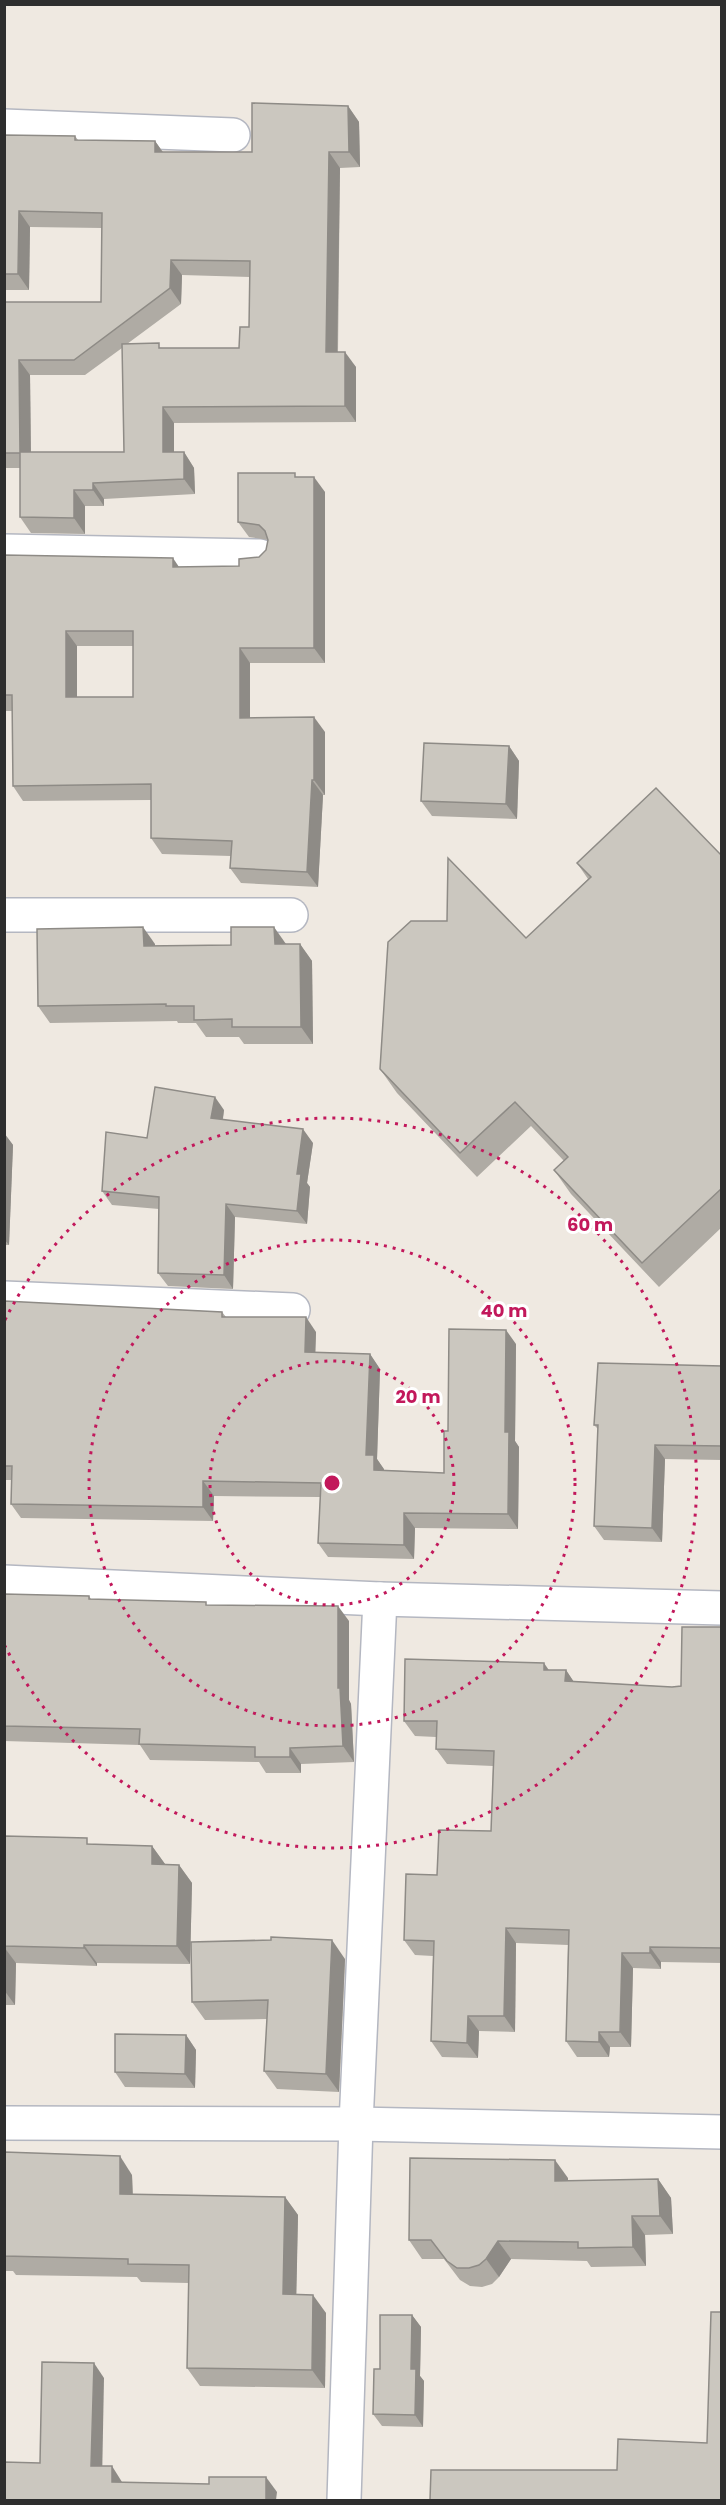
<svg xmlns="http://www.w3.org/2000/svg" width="726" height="2505" viewBox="0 0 726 2505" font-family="Poppins,sans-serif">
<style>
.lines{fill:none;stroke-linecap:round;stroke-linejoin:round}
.street-casing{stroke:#b4b7c1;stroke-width:36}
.street{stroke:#fff;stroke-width:33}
.wall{fill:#afaba4;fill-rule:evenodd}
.shaded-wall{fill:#8e8b86}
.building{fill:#cbc7bf;stroke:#8e8b86;stroke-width:1.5;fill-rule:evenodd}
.ring{fill:none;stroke:#c2185b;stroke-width:3;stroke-dasharray:3 6}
.centre{fill:#c2185b;stroke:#fff;stroke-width:3}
.ring-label{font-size:18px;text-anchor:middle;font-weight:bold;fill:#c2185b;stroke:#fff;stroke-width:6;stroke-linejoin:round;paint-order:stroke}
</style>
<rect width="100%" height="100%" fill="#efe9e1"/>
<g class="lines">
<defs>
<g id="street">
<path d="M 4,126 L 233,135"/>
<path d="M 4,551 L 260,556"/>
<path d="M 4,915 L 291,915"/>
<path d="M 4,1298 L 293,1310"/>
<path d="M 4,1582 L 380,1599 L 722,1608"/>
<path d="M 4,2123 L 356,2124 L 722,2132"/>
<path d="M 344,2500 L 356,2124 L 380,1599"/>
</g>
</defs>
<!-- street casing -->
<use href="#street" class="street-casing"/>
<!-- street -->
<use href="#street" class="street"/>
</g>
<!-- wall -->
<g class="wall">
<path d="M 348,106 L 359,122 L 360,167 L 340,168 L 338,352 L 356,367 L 356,422 L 174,423 L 174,452 L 184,452 L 194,468 L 195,494 L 104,499 L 104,506 L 85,506 L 85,534 L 31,533 L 20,517 L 20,468 L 4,468 L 4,302 L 101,302 L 102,228 L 30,227 L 29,290 L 4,290 L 4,135 L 75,136 L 78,140 L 155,141 L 163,152 L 252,152 ZM 182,275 L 250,277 L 249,327 L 239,348 L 162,348 L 127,344 L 181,304 ZM 122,348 L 124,452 L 31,452 L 30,375 L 85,375 Z"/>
<path d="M 298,477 L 325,492 L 325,663 L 250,663 L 250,718 L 325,732 L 325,795 L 323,795 L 318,887 L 241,883 L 230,868 L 231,856 L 162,854 L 151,838 L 151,800 L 23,801 L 13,786 L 12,711 L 6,711 L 4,709 L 4,555 L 179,567 L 239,566 L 259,557 L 266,550 L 268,540 L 249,537 L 238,522 ZM 77,646 L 133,646 L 133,697 L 77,697 Z"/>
<path d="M 509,746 L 519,761 L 517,819 L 432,816 L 421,801 Z"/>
<path d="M 722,856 L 722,1227 L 659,1287 L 571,1194 L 554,1170 L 564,1161 L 531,1126 L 477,1177 L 397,1093 L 380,1069 L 526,938 L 588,879 L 577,863 Z"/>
<path d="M 155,944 L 155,946 L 300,944 L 312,961 L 313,1044 L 244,1044 L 239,1037 L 206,1037 L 196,1023 L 178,1023 L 177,1021 L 50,1023 L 38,1006 Z"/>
<path d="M 224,1110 L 223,1119 L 313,1143 L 307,1183 L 310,1187 L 307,1224 L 235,1217 L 233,1289 L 168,1286 L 158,1273 L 159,1209 L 112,1205 L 102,1191 L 147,1138 Z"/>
<path d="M 4,1133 L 13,1145 L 9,1245 L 4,1245 Z"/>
<path d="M 4,1301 L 222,1312 L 226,1317 L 316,1332 L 315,1352 L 370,1354 L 380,1369 L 377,1459 L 384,1470 L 444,1473 L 448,1431 L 516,1344 L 515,1441 L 519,1447 L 518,1529 L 415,1528 L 414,1559 L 328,1557 L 318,1543 L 320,1497 L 214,1496 L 213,1521 L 21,1518 L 11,1504 L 11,1480 L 4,1480 Z"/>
<path d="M 722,1366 L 722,1460 L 665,1459 L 662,1542 L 604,1540 L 594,1526 L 598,1429 L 594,1425 Z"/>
<path d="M 4,1594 L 89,1596 L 91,1599 L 208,1605 L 349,1621 L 349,1700 L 351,1704 L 354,1762 L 301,1764 L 301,1773 L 266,1773 L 259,1762 L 150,1760 L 140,1745 L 4,1741 Z"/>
<path d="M 722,1627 L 722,1963 L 661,1962 L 661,1969 L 633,1968 L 631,2047 L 610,2047 L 609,2057 L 577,2057 L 566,2041 L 568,1945 L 516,1943 L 515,2032 L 479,2031 L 478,2058 L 442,2057 L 431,2041 L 433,1956 L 415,1955 L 404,1940 L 437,1875 L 491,1831 L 493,1766 L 447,1764 L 436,1749 L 436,1737 L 415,1736 L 404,1721 L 549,1670 L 566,1670 L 573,1681 L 672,1687 L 681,1686 Z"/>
<path d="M 4,1836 L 92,1844 L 152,1846 L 165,1864 L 179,1865 L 192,1883 L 190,1964 L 97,1963 L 97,1966 L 16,1963 L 15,2005 L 4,2005 Z"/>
<path d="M 345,1959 L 339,2092 L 277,2089 L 264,2071 L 267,2019 L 205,2020 L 192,2002 Z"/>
<path d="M 186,2035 L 196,2050 L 195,2088 L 125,2087 L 115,2072 Z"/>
<path d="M 4,2151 L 5,2152 L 132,2175 L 133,2194 L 285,2197 L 298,2215 L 296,2294 L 326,2313 L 325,2388 L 200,2386 L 187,2368 L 189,2283 L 141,2282 L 137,2277 L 16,2275 L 13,2271 L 4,2271 Z"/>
<path d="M 568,2178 L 568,2181 L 658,2179 L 671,2198 L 673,2234 L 645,2235 L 646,2266 L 591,2267 L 587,2261 L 511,2259 L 499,2277 L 492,2284 L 482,2287 L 470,2286 L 460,2280 L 444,2259 L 422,2259 L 409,2240 Z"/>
<path d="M 412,2315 L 421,2327 L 420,2376 L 424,2381 L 423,2427 L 382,2426 L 373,2414 L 380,2369 Z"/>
</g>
<!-- shaded-wall -->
<g class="shaded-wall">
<path d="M 348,106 L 359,122 L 360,167 L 349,152 Z"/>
<path d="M 155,141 L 166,157 L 155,152 Z"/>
<path d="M 329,152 L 340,168 L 337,367 L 326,352 Z"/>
<path d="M 19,211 L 30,227 L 29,290 L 18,274 Z"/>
<path d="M 171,260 L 182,275 L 181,304 L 170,288 Z"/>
<path d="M 345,352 L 356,367 L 356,422 L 345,406 Z"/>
<path d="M 19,360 L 30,375 L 31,468 L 20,453 Z"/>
<path d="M 163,407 L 174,423 L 174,468 L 163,452 Z"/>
<path d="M 184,452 L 194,468 L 195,494 L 184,479 Z"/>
<path d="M 314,477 L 325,492 L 325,663 L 314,648 Z"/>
<path d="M 93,483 L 104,499 L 104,506 L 93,490 Z"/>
<path d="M 74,490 L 85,506 L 85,534 L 74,518 Z"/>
<path d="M 173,558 L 183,573 L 173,567 Z"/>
<path d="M 66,631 L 77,646 L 77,712 L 66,697 Z"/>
<path d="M 240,648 L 250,663 L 250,733 L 240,718 Z"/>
<path d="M 314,717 L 325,732 L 325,795 L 314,780 Z"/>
<path d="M 509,746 L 519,761 L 517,819 L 506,804 Z"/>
<path d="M 312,780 L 323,795 L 318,887 L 307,872 Z"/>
<path d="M 143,927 L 155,944 L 155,963 L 144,946 Z"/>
<path d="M 274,927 L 286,944 L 275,944 Z"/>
<path d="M 300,944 L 312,961 L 313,1044 L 301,1027 Z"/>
<path d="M 215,1097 L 224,1110 L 221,1131 L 211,1118 Z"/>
<path d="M 303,1129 L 313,1143 L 307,1183 L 310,1187 L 307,1224 L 297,1211 L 297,1174 Z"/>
<path d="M 4,1133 L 13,1145 L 9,1245 L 4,1239 Z"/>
<path d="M 226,1204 L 235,1217 L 233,1289 L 224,1275 Z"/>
<path d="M 306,1317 L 316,1332 L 315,1366 L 305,1352 Z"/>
<path d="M 506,1330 L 516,1344 L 515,1441 L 519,1447 L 518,1529 L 508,1514 L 505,1432 Z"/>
<path d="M 370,1354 L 380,1369 L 377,1459 L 384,1469 L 384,1484 L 374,1470 L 366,1455 Z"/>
<path d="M 655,1445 L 665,1459 L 662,1542 L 652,1528 Z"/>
<path d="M 203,1481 L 214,1496 L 213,1521 L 203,1507 Z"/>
<path d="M 404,1513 L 415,1528 L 414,1559 L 404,1545 Z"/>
<path d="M 338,1606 L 349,1621 L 349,1700 L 351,1704 L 354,1762 L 343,1746 L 338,1688 Z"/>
<path d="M 544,1663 L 555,1679 L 544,1670 Z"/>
<path d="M 566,1670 L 576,1685 L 565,1681 Z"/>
<path d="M 290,1748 L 301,1764 L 301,1773 L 290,1757 Z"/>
<path d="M 152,1846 L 165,1864 L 164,1882 L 152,1864 Z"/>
<path d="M 179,1865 L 192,1883 L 190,1964 L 177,1946 Z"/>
<path d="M 506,1928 L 516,1943 L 515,2032 L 504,2016 Z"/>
<path d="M 332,1940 L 345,1959 L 339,2092 L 326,2074 Z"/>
<path d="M 84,1945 L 97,1963 L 97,1966 L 84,1948 Z"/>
<path d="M 4,1947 L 16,1963 L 15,2005 L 4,1990 Z"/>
<path d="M 650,1947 L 661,1962 L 661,1969 L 650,1953 Z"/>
<path d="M 622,1953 L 633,1968 L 631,2047 L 620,2032 Z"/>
<path d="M 468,2016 L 479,2031 L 478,2058 L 467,2043 Z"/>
<path d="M 599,2032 L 610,2047 L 609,2057 L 599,2042 Z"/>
<path d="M 186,2035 L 196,2050 L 195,2088 L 185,2074 Z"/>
<path d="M 120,2156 L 132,2175 L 133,2212 L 120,2194 Z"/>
<path d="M 555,2160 L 568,2178 L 568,2199 L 555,2181 Z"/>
<path d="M 658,2179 L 671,2198 L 673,2234 L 660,2216 Z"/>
<path d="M 285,2197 L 298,2215 L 296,2313 L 283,2294 Z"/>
<path d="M 632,2216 L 645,2235 L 646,2266 L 633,2247 Z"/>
<path d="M 498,2241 L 511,2259 L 499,2277 L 486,2259 Z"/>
<path d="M 313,2295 L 326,2313 L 325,2388 L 312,2370 Z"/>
<path d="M 412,2315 L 421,2327 L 420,2376 L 424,2381 L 423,2427 L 415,2415 L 411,2369 Z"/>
<path d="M 94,2363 L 104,2378 L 102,2482 L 91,2466 Z"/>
<path d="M 112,2466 L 122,2482 L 112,2482 Z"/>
<path d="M 266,2477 L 277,2492 L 276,2500 L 266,2500 Z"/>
</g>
<!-- building -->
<g class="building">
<path d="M 252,103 L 348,106 L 349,152 L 329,152 L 326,352 L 345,352 L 345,406 L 163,407 L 163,452 L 184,452 L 184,479 L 93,483 L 93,490 L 74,490 L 74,518 L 20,517 L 20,452 L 124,452 L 122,344 L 159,343 L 159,348 L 239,348 L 240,327 L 249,327 L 250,261 L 171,260 L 170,288 L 74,360 L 19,360 L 20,453 L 4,453 L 4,302 L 101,302 L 102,213 L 19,211 L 18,274 L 4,274 L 4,135 L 75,136 L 75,140 L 155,141 L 155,152 L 252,152 Z"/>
<path d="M 238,473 L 295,473 L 295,477 L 314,477 L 314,648 L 240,648 L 240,718 L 314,717 L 314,780 L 312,780 L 307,872 L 230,868 L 232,841 L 151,838 L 151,784 L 13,786 L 12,695 L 4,695 L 4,555 L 173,558 L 173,567 L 239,566 L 239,559 L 259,557 L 266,550 L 268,540 L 265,531 L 259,525 L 238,522 ZM 66,631 L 133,631 L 133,697 L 66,697 Z"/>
<path d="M 424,743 L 509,746 L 506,804 L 421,801 Z"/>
<path d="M 656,788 L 722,856 L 722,1188 L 642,1263 L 554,1170 L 568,1157 L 515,1102 L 460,1153 L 380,1069 L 388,942 L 411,921 L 447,921 L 448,858 L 526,938 L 591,877 L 577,863 Z"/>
<path d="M 143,927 L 144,946 L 231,945 L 231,927 L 274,927 L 275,944 L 300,944 L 301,1027 L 232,1027 L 232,1019 L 194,1020 L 194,1006 L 166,1006 L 166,1004 L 38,1006 L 37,929 Z"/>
<path d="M 155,1087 L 215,1097 L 211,1118 L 303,1129 L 297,1174 L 301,1174 L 297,1211 L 226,1204 L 224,1275 L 158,1273 L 159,1197 L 102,1191 L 106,1132 L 147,1138 Z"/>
<path d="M 4,1301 L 222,1312 L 222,1317 L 306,1317 L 305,1352 L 370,1354 L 366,1455 L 374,1455 L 374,1470 L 444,1473 L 444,1431 L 448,1431 L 449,1329 L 506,1330 L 505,1432 L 509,1432 L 508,1514 L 404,1513 L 404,1545 L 318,1543 L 321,1483 L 203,1481 L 203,1507 L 11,1504 L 12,1466 L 4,1466 Z"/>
<path d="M 598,1363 L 722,1366 L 722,1446 L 655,1445 L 652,1528 L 594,1526 L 598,1425 L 594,1425 Z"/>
<path d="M 4,1594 L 89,1596 L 89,1599 L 206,1602 L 206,1605 L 338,1606 L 338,1688 L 340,1688 L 343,1746 L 290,1748 L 290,1757 L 255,1757 L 255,1747 L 139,1744 L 140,1729 L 4,1726 Z"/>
<path d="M 682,1627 L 722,1627 L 722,1948 L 650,1947 L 650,1953 L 622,1953 L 620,2032 L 599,2032 L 599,2042 L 566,2041 L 569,1930 L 506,1928 L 504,2016 L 468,2016 L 467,2043 L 431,2041 L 434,1941 L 404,1940 L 406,1874 L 437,1875 L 439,1830 L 491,1831 L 494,1751 L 436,1749 L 437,1721 L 404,1721 L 405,1659 L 544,1663 L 544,1670 L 566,1670 L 565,1681 L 672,1687 L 681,1686 Z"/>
<path d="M 4,1836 L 87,1838 L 87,1844 L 152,1846 L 152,1864 L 179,1865 L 177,1946 L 84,1945 L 84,1948 L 4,1946 Z"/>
<path d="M 271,1937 L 332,1940 L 326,2074 L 264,2071 L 268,2000 L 192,2002 L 191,1942 L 271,1940 Z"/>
<path d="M 115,2034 L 186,2035 L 185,2074 L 115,2072 Z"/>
<path d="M 4,2152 L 120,2156 L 120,2194 L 285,2197 L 283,2294 L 313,2295 L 312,2370 L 187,2368 L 189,2265 L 128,2264 L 128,2259 L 4,2256 Z"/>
<path d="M 410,2158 L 555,2160 L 555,2181 L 658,2179 L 660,2216 L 632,2216 L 633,2247 L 578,2248 L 578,2242 L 498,2241 L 486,2259 L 479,2265 L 469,2268 L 457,2268 L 447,2261 L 431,2240 L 409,2240 Z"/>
<path d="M 711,2312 L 722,2312 L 722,2500 L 430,2500 L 431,2470 L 617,2470 L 618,2439 L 707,2443 Z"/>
<path d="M 380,2315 L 412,2315 L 411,2369 L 416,2369 L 415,2415 L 373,2414 L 374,2369 L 380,2369 Z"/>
<path d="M 42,2362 L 94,2363 L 91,2466 L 112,2466 L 112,2482 L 209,2484 L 209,2477 L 266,2477 L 266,2500 L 4,2500 L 4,2462 L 40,2463 Z"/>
</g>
<!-- distance rings -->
<g class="ring">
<circle cx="332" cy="1483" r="122"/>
<circle cx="332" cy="1483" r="243"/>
<path d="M5 1320A365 365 0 1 1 5 1646"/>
</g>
<circle cx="332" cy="1483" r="9" class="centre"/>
<g class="ring-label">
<text x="590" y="1231">60 m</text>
<text x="504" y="1317">40 m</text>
<text x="418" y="1403">20 m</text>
</g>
<!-- border -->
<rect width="726" height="2505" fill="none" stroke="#2e2e2e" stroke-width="12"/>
</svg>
